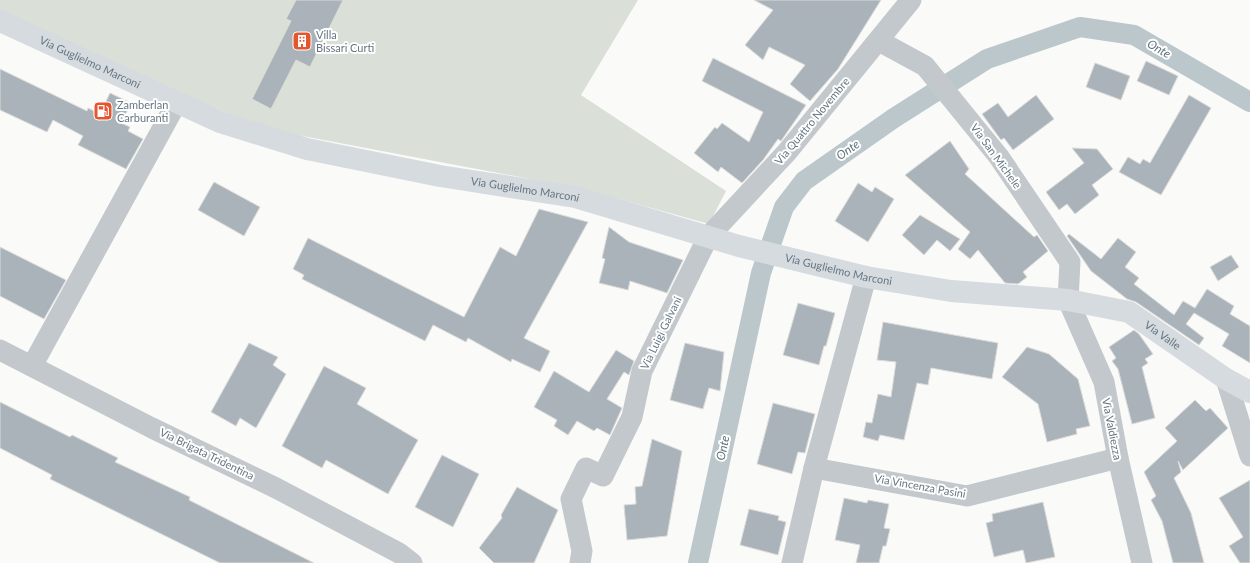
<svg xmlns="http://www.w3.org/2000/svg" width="1250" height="563" viewBox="0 0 1250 563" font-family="Lato,sans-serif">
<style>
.green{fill:#dadfd7}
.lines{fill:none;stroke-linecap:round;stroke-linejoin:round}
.canal{stroke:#bbc7cb;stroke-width:20}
.building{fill:#aab3b9;stroke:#dcdcda}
.minor{stroke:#c3c8cc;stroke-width:21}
.major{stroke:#d6dbdf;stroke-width:22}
.labels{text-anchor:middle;stroke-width:4;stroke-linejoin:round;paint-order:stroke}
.poi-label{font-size:11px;fill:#657683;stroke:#fff;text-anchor:start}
.street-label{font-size:11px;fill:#657683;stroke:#fff}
.water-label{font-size:12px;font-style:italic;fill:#60757c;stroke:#fff}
</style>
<rect width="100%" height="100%" fill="#fafaf8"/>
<!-- green -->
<path class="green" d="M 0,0 L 638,0 L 581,95 L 726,191 L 709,224 L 583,189 L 292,134 L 227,113 L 41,34 L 0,11 Z"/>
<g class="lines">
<!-- canal -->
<path class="canal" d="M 698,563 L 761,273 L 784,207 L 804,181 L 894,118 L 987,59 L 1080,27 L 1134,35 L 1250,102"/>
</g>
<!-- building -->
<g class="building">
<path d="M 296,0 L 343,0 L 310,67 L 296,60 L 271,109 L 252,99 L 291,21 L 286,19 Z"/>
<path d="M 754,0 L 881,0 L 838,69 L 810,101 L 790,84 L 805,65 L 769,47 L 763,60 L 745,45 L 773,10 Z"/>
<path d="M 713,58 L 806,105 L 781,141 L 778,139 L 763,160 L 742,183 L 721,167 L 718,172 L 694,153 L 715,127 L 717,129 L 722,123 L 749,142 L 763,112 L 702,81 Z"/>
<path d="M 1146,61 L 1178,76 L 1169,95 L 1137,81 Z"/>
<path d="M 1095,63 L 1130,76 L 1121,100 L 1086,87 Z"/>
<path d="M 0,69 L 87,111 L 88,108 L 100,114 L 110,93 L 131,103 L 121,123 L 130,127 L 128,131 L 143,139 L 126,169 L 78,145 L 83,136 L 53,120 L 47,132 L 0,110 Z"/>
<path d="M 1036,95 L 1054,119 L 1013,150 L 1004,138 L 1001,140 L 982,114 L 998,103 L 1008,117 Z"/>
<path d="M 1189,95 L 1211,108 L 1161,195 L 1119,172 L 1128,157 L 1140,164 L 1143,159 L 1150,163 Z"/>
<path d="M 950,141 L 969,169 L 965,174 L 1034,237 L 1037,235 L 1048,251 L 1023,272 L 1027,277 L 1018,284 L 1005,283 L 978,250 L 970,259 L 958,249 L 970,232 L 905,175 Z"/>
<path d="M 1072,148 L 1097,149 L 1113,169 L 1092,185 L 1099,195 L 1075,214 L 1067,204 L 1059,210 L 1046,192 L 1084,163 Z"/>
<path d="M 214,182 L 260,207 L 244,236 L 198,210 Z"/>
<path d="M 858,183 L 872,192 L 875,187 L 894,199 L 868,242 L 835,221 Z"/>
<path d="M 539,209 L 588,222 L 524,338 L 550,351 L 540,372 L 512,359 L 511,362 L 468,338 L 466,342 L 433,325 L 425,341 L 302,279 L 304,275 L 293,269 L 308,238 L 464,317 L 500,247 L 516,256 Z"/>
<path d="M 920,215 L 960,239 L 950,251 L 937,240 L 924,255 L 902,235 Z"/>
<path d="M 609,227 L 629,242 L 683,260 L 667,293 L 630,281 L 628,290 L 599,283 L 605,259 L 602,258 Z"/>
<path d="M 1069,234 L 1101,259 L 1118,238 L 1136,252 L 1125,267 L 1139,278 L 1134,284 L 1174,315 L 1183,301 L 1195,308 L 1207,289 L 1234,306 L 1230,314 L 1250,326 L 1250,363 L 1222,346 L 1229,334 L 1194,313 L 1186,324 L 1204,338 L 1199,345 L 1136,302 L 1127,299 L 1091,271 L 1067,236 Z"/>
<path d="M 0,247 L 66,280 L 44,319 L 0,296 Z"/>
<path d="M 1231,255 L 1239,267 L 1218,281 L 1210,267 Z"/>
<path d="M 798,303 L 835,313 L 826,346 L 824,346 L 819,365 L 783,355 Z"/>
<path d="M 883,322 L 998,343 L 992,379 L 931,368 L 928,385 L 917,383 L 904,440 L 880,435 L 878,441 L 863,437 L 866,422 L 872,423 L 878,394 L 891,397 L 896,362 L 877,360 Z"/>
<path d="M 1134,330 L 1139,334 L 1153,354 L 1145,359 L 1148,363 L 1142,367 L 1155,418 L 1132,424 L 1118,369 L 1112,361 L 1116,358 L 1109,347 Z"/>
<path d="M 249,343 L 278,357 L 273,365 L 286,374 L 256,428 L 240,418 L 236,426 L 211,412 Z"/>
<path d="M 685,343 L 724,352 L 720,391 L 709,388 L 703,409 L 670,400 Z"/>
<path d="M 1027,347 L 1049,354 L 1078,379 L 1090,426 L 1076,429 L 1077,434 L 1047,442 L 1038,404 L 1002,377 Z"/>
<path d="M 616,350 L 634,361 L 629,375 L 624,372 L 607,399 L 622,408 L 610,435 L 597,428 L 594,431 L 577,421 L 568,435 L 554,426 L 557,420 L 534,407 L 554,371 L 589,392 Z"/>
<path d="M 324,366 L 366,388 L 357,404 L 418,440 L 388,494 L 326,460 L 322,468 L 282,446 Z"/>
<path d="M 1195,400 L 1206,411 L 1210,408 L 1228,428 L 1183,470 L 1178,461 L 1181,472 L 1174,478 L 1191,513 L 1204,563 L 1173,563 L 1162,521 L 1151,500 L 1156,496 L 1144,472 L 1177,441 L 1165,428 Z"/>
<path d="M 0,402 L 70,437 L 72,435 L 118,458 L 115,462 L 190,497 L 189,500 L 314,563 L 220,563 L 50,479 L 52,475 L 0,448 Z"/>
<path d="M 773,403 L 815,414 L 805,453 L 798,452 L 792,474 L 757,464 Z"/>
<path d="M 652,439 L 682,451 L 667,536 L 627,540 L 624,505 L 636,504 L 635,487 L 642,486 Z"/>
<path d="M 442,455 L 479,474 L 453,527 L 415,507 Z"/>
<path d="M 1250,480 L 1250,563 L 1240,563 L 1229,546 L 1243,537 L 1219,498 Z"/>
<path d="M 517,487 L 558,510 L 534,563 L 494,563 L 479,548 L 502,518 L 501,515 Z"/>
<path d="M 844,498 L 867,503 L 868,500 L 889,504 L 884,528 L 890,529 L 886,546 L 883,546 L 879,563 L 856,563 L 860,545 L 835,540 Z"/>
<path d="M 1043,502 L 1055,557 L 1026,563 L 1023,550 L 994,557 L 986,523 L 993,521 L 992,514 Z"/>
<path d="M 749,509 L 779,516 L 778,520 L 786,522 L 778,555 L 740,545 Z"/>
</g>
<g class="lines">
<!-- minor -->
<g class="minor">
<path d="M 879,41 L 925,66 L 999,157 L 1070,262 L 1068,300 L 1104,382 L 1118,458 L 1142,563"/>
<path d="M 0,350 L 152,428 L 276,488 L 399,553 L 412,563"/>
<path d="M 32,366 L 177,102"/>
<path d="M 1226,379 L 1250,456"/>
<path d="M 814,468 L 967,496 L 1118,458"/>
<path d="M 580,563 L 582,551 L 571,499 L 586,468 L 603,476 L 632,417 L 642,371 L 708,237 L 787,152 L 911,0"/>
<path d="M 792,563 L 814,468 L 866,277"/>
</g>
<!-- major -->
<path class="major" id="s1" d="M 0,21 L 220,122 L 307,149 L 440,176 L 575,197 L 739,246 L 866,277 L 951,291 L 1068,300 L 1129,312 L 1226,379 L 1250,392"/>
</g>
<!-- icons -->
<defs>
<symbol id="building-square" viewBox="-11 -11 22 22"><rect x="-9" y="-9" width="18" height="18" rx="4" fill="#e4572e" stroke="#fff"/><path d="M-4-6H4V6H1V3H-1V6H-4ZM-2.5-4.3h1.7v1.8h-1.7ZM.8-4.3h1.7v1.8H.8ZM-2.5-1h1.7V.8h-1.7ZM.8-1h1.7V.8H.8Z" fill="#fff"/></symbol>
<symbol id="fuel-square" viewBox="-11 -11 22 22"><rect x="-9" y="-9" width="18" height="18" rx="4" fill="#e4572e" stroke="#fff"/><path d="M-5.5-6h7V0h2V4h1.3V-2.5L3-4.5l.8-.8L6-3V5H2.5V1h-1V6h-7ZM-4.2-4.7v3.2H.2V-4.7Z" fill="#fff"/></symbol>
</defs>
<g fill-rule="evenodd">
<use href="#building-square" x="291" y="30" width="22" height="22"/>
<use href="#fuel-square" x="92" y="100" width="22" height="22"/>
</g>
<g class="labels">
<!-- poi labels -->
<g class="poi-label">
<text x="316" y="39">Villa<tspan x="316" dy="13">Bissari Curti</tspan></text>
<text x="117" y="109">Zamberlan<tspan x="117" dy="13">Carburanti</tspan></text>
</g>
<!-- street labels -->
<g class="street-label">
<text dy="4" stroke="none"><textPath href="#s1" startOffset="99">Via Guglielmo Marconi</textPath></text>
<text transform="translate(812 121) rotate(-50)" y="4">Via Quattro Novembre</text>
<text transform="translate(996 156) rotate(54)" y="4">Via San Michele</text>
<text dy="4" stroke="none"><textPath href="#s1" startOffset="555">Via Guglielmo Marconi</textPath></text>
<text dy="4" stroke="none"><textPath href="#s1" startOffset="879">Via Guglielmo Marconi</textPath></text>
<text transform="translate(661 333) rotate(-64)" y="4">Via Luigi Galvani</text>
<text dy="4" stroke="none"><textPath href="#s1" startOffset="1214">Via Valle</textPath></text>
<text transform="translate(1112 429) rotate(79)" y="4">Via Valdiezza</text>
<text transform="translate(207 454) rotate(26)" y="4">Via Brigata Tridentina</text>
<text transform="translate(920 486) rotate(10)" y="4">Via Vincenza Pasini</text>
</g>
<!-- water labels -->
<g class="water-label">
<text transform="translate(1159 49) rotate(30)" y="4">Onte</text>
<text transform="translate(848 150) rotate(-35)" y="4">Onte</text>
<text transform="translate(723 448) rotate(-78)" y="4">Onte</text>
</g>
</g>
</svg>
